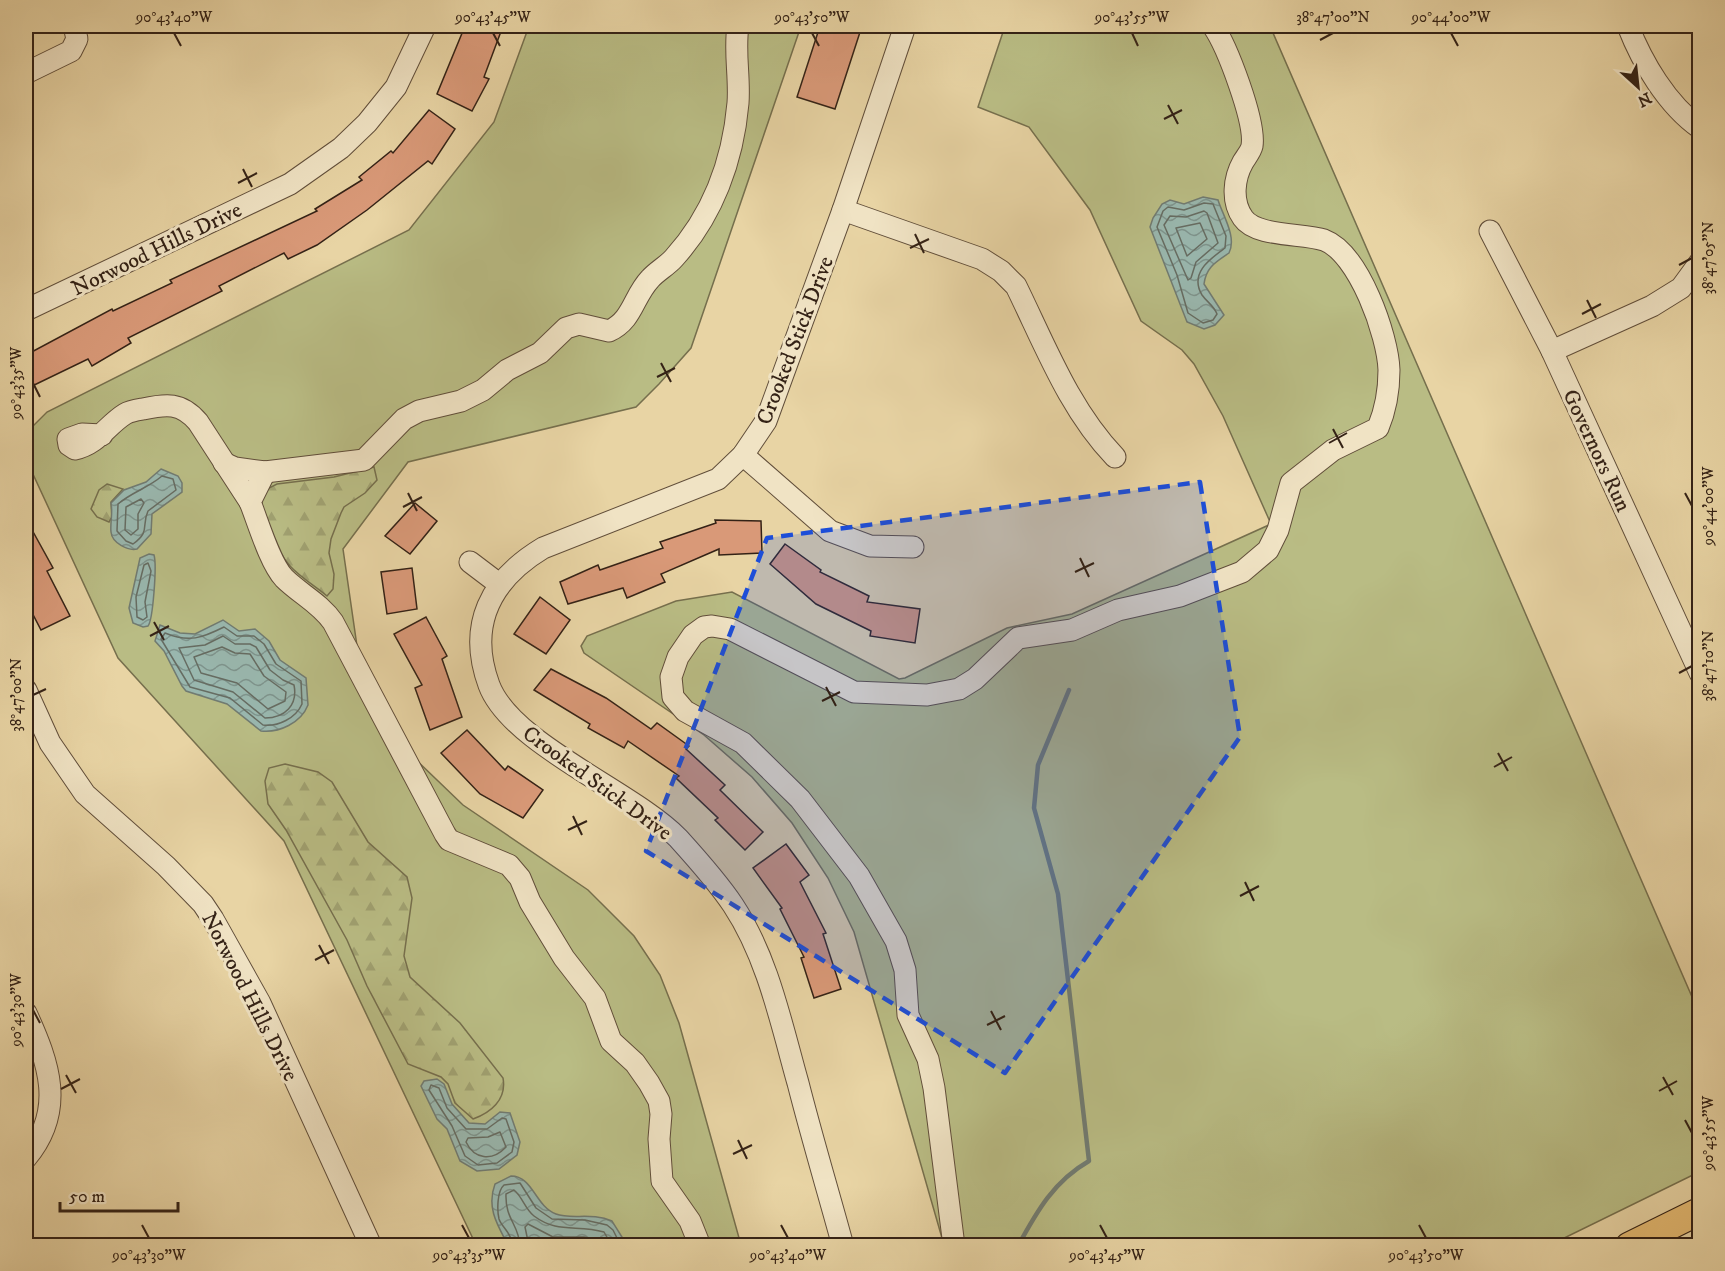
<svg xmlns="http://www.w3.org/2000/svg" width="1725" height="1271" viewBox="0 0 1725 1271" font-family="'IM FELL DW Pica',serif">
<style>
.grass{fill:#b9bc84;stroke:#766f4d;stroke-width:1.5}
.forest{fill:url(#forest-firs);stroke:#766f4d;stroke-width:1.5}
.water{fill:url(#water-waves);stroke:#717b71;stroke-width:1.5}
.lines{fill:none;stroke-linecap:round;stroke-linejoin:round}
.shore{stroke:#666c62;stroke-width:1.5}
.stream{stroke:#717b71;stroke-width:4.5}
.building{fill:#d99978;stroke:#342216;stroke-width:1.5}
.minor-casing{stroke:#614e3a;stroke-width:23}
.major-casing{stroke:#342216;stroke-width:29}
.minor{stroke:#f0e3c4;stroke-width:21}
.major{stroke:#e4ba72;stroke-width:27}
.marked{fill:#1d4ed8;fill-opacity:0.2;stroke:#1d4ed8;stroke-width:4.5;stroke-dasharray:12 8;stroke-linejoin:round}
.ticks{fill:none;stroke:#342216;stroke-width:2}
.labels{text-anchor:middle;stroke-width:6;stroke-linejoin:round;paint-order:stroke}
.street-label{font-size:22px;fill:#342216;stroke:#f0e3c4}
.neatline{fill:none;stroke:#342216;stroke-width:2}
.ticks-label{font-size:15px;text-anchor:middle;fill:#342216}
</style>
<defs>
<pattern id="forest-firs" width="22" height="20" patternUnits="userSpaceOnUse" patternTransform="scale(1.5)"><rect width="22" height="20" fill="#b9bc84"/><path d="M5 1l3.5 6h-7zM16 11l3.5 6h-7z" fill="#a0a171"/></pattern>
<pattern id="water-waves" width="16" height="10" patternUnits="userSpaceOnUse" patternTransform="scale(1.5)"><rect width="16" height="10" fill="#99b7ae"/><path d="M0 5q4-4 8 0t8 0" fill="none" stroke="#7e948d"/></pattern>
</defs>
<rect width="100%" height="100%" fill="#e8d4a4"/>
<filter id="stains"><feTurbulence type="fractalNoise" baseFrequency=".00333" numOctaves="4"/><feColorMatrix values="0 0 0 0 .2 0 0 0 0 .09 0 0 0 0 .02 0 0 0 .5 -.17"/></filter>
<radialGradient id="worn" r=".72"><stop offset=".6" stop-color="#630" stop-opacity="0"/><stop offset="1" stop-color="#630" stop-opacity=".3"/></radialGradient>
<!-- grass -->
<g class="grass">
<path d="M 529,26 L 801,26 L 691,348 L 659,384 L 636,407 L 408,462 L 343,549 L 357,646 L 411,755 L 463,805 L 588,890 L 634,936 L 660,975 L 679,1023 L 741,1245 L 476,1245 L 284,841 L 118,658 L 26,459 L 26,433 L 47,412 L 409,230 L 494,122 Z"/>
<path d="M 1005,26 L 1270,26 L 1699,1013 L 1699,1172 L 1550,1245 L 944,1245 L 854,932 L 828,878 L 792,823 L 752,777 L 704,735 L 584,653 L 581,646 L 587,636 L 676,601 L 732,592 L 899,679 L 905,678 L 1007,628 L 1072,614 L 1271,524 L 1223,416 L 1194,364 L 1182,350 L 1141,321 L 1090,210 L 1029,127 L 978,107 Z"/>
</g>
<!-- forest -->
<g class="forest">
<path d="M 374,467 L 377,480 L 365,493 L 344,507 L 341,513 L 331,539 L 329,553 L 334,574 L 333,589 L 327,596 C 315,586 300,577 290,566 C 277,552 257,508 263,491 L 277,484 L 334,477 Z"/>
<path d="M 107,484 L 123,489 L 111,502 L 112,517 L 109,522 L 97,517 L 91,509 L 99,490 Z"/>
<path d="M 285,764 L 318,772 L 332,782 L 368,842 L 407,877 L 412,898 L 404,956 L 410,977 L 460,1023 L 503,1078 C 507,1100 490,1113 473,1119 L 455,1103 L 448,1084 L 441,1077 L 408,1064 L 367,986 L 347,940 L 286,830 L 268,804 L 265,781 L 269,768 Z"/>
</g>
<!-- water -->
<g class="water">
<path d="M 1203,197 L 1218,200 C 1223,216 1237,237 1229,253 C 1216,262 1206,267 1204,284 L 1224,315 L 1215,325 L 1204,329 L 1187,322 L 1150,227 L 1153,218 L 1162,204 L 1170,200 L 1184,204 Z"/>
<path d="M 161,469 L 178,476 L 182,483 L 182,492 L 152,514 L 151,534 L 137,549 C 128,551 112,543 111,532 C 110,523 113,513 111,503 L 124,490 L 146,482 Z"/>
<path d="M 149,554 L 154,555 C 157,565 153,620 148,626 L 143,627 L 133,623 L 129,608 L 140,558 Z"/>
<path d="M 223,620 L 239,631 L 255,629 L 269,641 L 280,660 L 306,678 L 308,705 C 301,723 279,733 261,731 L 227,704 L 186,691 L 182,686 L 164,651 L 155,641 L 160,625 L 180,633 L 195,634 Z"/>
<path d="M 437,1079 L 444,1084 L 452,1104 L 469,1123 L 485,1124 L 500,1112 L 510,1113 L 520,1142 L 517,1155 L 499,1169 L 477,1171 L 460,1161 L 447,1129 L 437,1119 L 421,1086 L 424,1081 Z"/>
<path d="M 511,1176 C 533,1176 535,1206 556,1214 C 571,1220 592,1212 612,1221 L 627,1245 L 508,1245 C 498,1226 486,1208 495,1184 Z"/>
</g>
<g class="lines">
<!-- shore -->
<g class="shore">
<path d="M 1204,203 L 1213,204 L 1226,236 L 1225,248 C 1210,259 1189,273 1202,295 C 1207,302 1214,306 1217,314 L 1213,320 L 1203,323 L 1188,313 L 1177,275 L 1157,227 L 1163,211 L 1168,207 L 1184,210 Z"/>
<path d="M 1204,211 L 1207,213 L 1218,243 L 1196,262 L 1191,278 L 1188,280 L 1164,225 L 1170,216 L 1186,217 Z"/>
<path d="M 1200,223 L 1207,239 L 1187,256 L 1176,228 Z"/>
<path d="M 162,476 L 173,479 L 176,490 L 148,511 C 141,526 151,531 133,544 L 126,541 L 117,531 L 118,504 C 132,492 148,488 162,476 Z"/>
<path d="M 141,499 L 144,503 L 138,514 L 138,529 L 131,535 L 125,530 L 126,507 Z"/>
<path d="M 148,563 L 151,571 L 145,602 L 147,617 L 143,620 L 137,617 L 136,597 L 144,565 Z"/>
<path d="M 224,627 L 237,636 L 254,636 L 264,644 L 276,664 L 301,681 L 302,704 C 296,718 278,727 263,725 L 230,698 L 190,687 L 161,639 L 165,633 C 189,643 202,638 224,627 Z"/>
<path d="M 223,636 L 235,644 L 250,644 L 256,647 L 270,670 L 283,680 L 294,685 C 298,705 285,718 265,718 L 233,692 L 194,680 L 179,648 L 205,645 Z"/>
<path d="M 222,647 L 235,653 L 250,654 L 264,676 L 286,692 L 285,701 L 268,709 L 237,683 L 201,673 L 194,657 Z"/>
<path d="M 431,1085 L 439,1088 L 447,1108 L 466,1129 L 487,1129 L 502,1118 L 506,1119 L 514,1142 L 512,1152 L 497,1163 L 478,1165 L 465,1156 L 452,1126 L 429,1090 Z"/>
<path d="M 500,1132 L 506,1147 C 492,1162 474,1159 466,1142 L 468,1138 L 488,1137 Z"/>
<path d="M 513,1246 C 511,1231 502,1228 499,1219 C 497,1210 497,1191 504,1185 L 520,1183 L 536,1208 L 552,1219 L 585,1220 L 607,1225 L 613,1230 L 621,1246"/>
<path d="M 520,1246 C 519,1224 505,1220 506,1194 L 514,1190 C 522,1196 525,1209 534,1216 C 558,1234 577,1224 604,1232 L 612,1246"/>
<path d="M 529,1246 L 525,1227 L 528,1224 L 553,1237 L 584,1237 L 599,1240 L 602,1246"/>
</g>
<!-- stream -->
<path class="stream" d="M 1018,1246 C 1037,1211 1054,1181 1089,1161 L 1058,894 L 1034,808 L 1038,765 L 1069,690"/>
</g>
<!-- building -->
<g class="building">
<path d="M 465,26 L 503,26 L 484,77 L 489,79 L 472,111 L 437,94 Z"/>
<path d="M 820,26 L 862,26 L 835,109 L 797,97 Z"/>
<path d="M 429,110 L 455,129 L 432,164 L 428,161 L 367,210 L 317,245 L 288,259 L 284,253 L 219,286 L 222,291 L 128,338 L 131,343 L 92,366 L 88,359 L 26,389 L 26,355 L 112,309 L 113,311 L 172,283 L 170,280 L 317,211 L 315,209 L 362,180 L 359,177 L 391,151 L 393,153 Z"/>
<path d="M 415,503 L 437,521 L 410,554 L 385,536 Z"/>
<path d="M 26,519 L 53,568 L 47,571 L 70,616 L 41,630 L 26,601 Z"/>
<path d="M 715,520 L 761,521 L 762,553 L 719,555 L 719,549 L 661,574 L 665,582 L 627,598 L 623,588 L 568,604 L 560,582 L 598,565 L 600,570 L 663,548 L 660,542 L 716,523 Z"/>
<path d="M 785,544 L 821,570 L 820,572 L 869,596 L 867,602 L 920,609 L 915,643 L 870,636 L 871,631 L 816,604 L 770,564 Z"/>
<path d="M 412,568 L 417,609 L 387,614 L 381,572 Z"/>
<path d="M 540,597 L 570,620 L 546,654 L 514,634 Z"/>
<path d="M 426,617 L 447,656 L 442,659 L 462,717 L 430,730 L 415,688 L 422,685 L 394,634 Z"/>
<path d="M 551,669 L 606,698 L 651,729 L 657,723 L 689,746 L 686,749 L 725,785 L 720,790 L 763,832 L 745,850 L 715,820 L 718,818 L 676,778 L 679,776 L 628,741 L 624,748 L 588,728 L 590,724 L 534,690 Z"/>
<path d="M 467,730 L 505,770 L 508,766 L 543,790 L 523,818 L 480,794 L 441,753 Z"/>
<path d="M 786,844 L 809,875 L 800,882 L 826,933 L 823,934 L 841,989 L 814,998 L 801,958 L 804,957 L 780,909 L 782,908 L 753,868 Z"/>
</g>
<g class="lines">
<defs>
<g id="minor">
<path d="M 1628,26 C 1642,62 1667,105 1700,128"/>
<path d="M 26,73 L 71,51 L 77,39 L 74,26"/>
<path d="M 843,210 L 982,259 L 1001,271 L 1016,286 C 1045,345 1069,409 1115,457"/>
<path d="M 1490,231 L 1552,351 L 1700,673"/>
<path d="M 26,310 L 290,184 L 341,148 L 367,123 L 396,87 L 425,26"/>
<path d="M 1552,351 L 1652,306 L 1681,288 L 1700,262"/>
<path d="M 102,435 L 82,434 L 68,439 L 69,445 L 75,449 C 98,444 107,425 125,414 C 130,411 137,410 143,409 C 166,404 181,402 198,422 L 250,502"/>
<path d="M 743,455 L 830,531 L 870,546 L 913,547"/>
<path d="M 224,463 L 235,468 L 265,472 L 364,460 L 404,419 L 419,411 L 461,401 L 483,390 L 507,370 L 540,353 L 566,328 L 579,324 L 609,331 C 633,320 633,297 650,279 C 657,271 667,266 674,258 C 713,215 733,160 738,103 C 740,77 734,52 738,26"/>
<path d="M 265,472 L 250,502 C 258,522 270,563 284,578 C 300,594 320,603 333,622 L 445,834 L 449,840 L 509,865 L 520,878 L 530,902 L 564,958 L 595,998 L 611,1041 L 635,1063 L 649,1083 L 659,1101 L 661,1114 L 659,1139 L 662,1181 L 690,1221 L 700,1246"/>
<path d="M 470,562 L 499,584"/>
<path d="M 26,690 L 50,743 L 85,794 L 166,866 L 203,904 L 213,919 L 260,1003 L 371,1246"/>
<path d="M 26,1013 C 49,1063 66,1110 26,1158"/>
<path d="M 843,1246 C 828,1191 812,1138 798,1083 C 781,1023 768,958 733,905 C 717,881 697,859 678,838 C 632,791 511,744 489,685 C 467,625 490,580 543,548 L 718,479 L 743,455 L 766,421 L 843,210 L 905,26"/>
<path d="M 954,1246 L 934,1088 L 928,1059 L 908,1015 L 905,970 L 896,941 L 859,876 L 800,799 L 743,743 L 685,711 L 673,697 L 671,677 L 678,657 L 693,635 L 704,627 L 712,626 L 730,629 L 854,692 L 927,695 L 959,689 L 975,679 L 1018,638 L 1072,630 L 1118,610 L 1180,596 L 1242,572 L 1268,550 L 1278,530 L 1291,483 L 1333,450 L 1378,428 C 1386,409 1389,391 1389,370 C 1388,336 1359,253 1324,240 C 1303,233 1256,237 1243,218 C 1231,201 1234,178 1243,162 C 1246,157 1251,151 1252,146 C 1256,122 1227,46 1213,26"/>
</g>
<path id="major" d="M 1629,1246 L 1700,1211"/>
</defs>
<!-- minor casing -->
<use href="#minor" class="minor-casing"/>
<!-- major casing -->
<use href="#major" class="major-casing"/>
<!-- minor -->
<use href="#minor" class="minor"/>
<!-- major -->
<use href="#major" class="major"/>
</g>
<!-- marked area -->
<path class="marked" d="M 1200,482 L 1240,737 L 1005,1073 L 646,851 L 767,538 Z"/>
<!-- ticks -->
<path class="ticks" d="M 174,33 L 181,46M 493,33 L 500,46M 812,33 L 819,46M 1132,33 L 1138,46M 1451,33 L 1458,46M 1320,40 L 1333,33M 1168,105 L 1178,124M 1164,119 L 1182,110M 243,169 L 252,187M 238,183 L 257,173M 915,234 L 924,253M 910,248 L 929,239M 1679,265 L 1692,258M 1587,300 L 1596,318M 1582,314 L 1601,304M 661,363 L 671,382M 657,377 L 675,368M 33,383 L 40,397M 1333,429 L 1343,448M 1329,443 L 1347,433M 408,493 L 417,511M 1685,493 L 1692,506M 403,507 L 422,497M 1080,558 L 1089,577M 1075,572 L 1094,563M 154,622 L 164,640M 150,636 L 169,626M 1679,673 L 1692,666M 826,687 L 836,706M 33,695 L 46,689M 822,701 L 840,692M 1498,753 L 1508,771M 1494,767 L 1512,757M 573,816 L 582,835M 568,830 L 587,821M 1245,882 L 1254,901M 1240,896 L 1259,886M 319,945 L 329,964M 315,960 L 334,950M 33,1010 L 40,1023M 991,1011 L 1001,1030M 987,1025 L 1005,1016M 66,1075 L 76,1093M 1663,1077 L 1673,1095M 61,1089 L 80,1079M 1659,1091 L 1677,1081M 1685,1120 L 1692,1133M 738,1140 L 747,1159M 733,1154 L 752,1145M 142,1225 L 149,1238M 462,1225 L 469,1238M 781,1225 L 788,1238M 1100,1225 L 1107,1238M 1419,1225 L 1426,1238"/>
<g class="labels">
<!-- street labels -->
<g class="street-label">
<text transform="translate(156 248) rotate(-26)" y="8">Norwood Hills Drive</text>
<text transform="translate(794 340) rotate(-69)" y="8">Crooked Stick Drive</text>
<text transform="translate(1598 450) rotate(65)" y="8">Governors Run</text>
<text transform="translate(598 782) rotate(36)" y="8">Crooked Stick Drive</text>
<text transform="translate(251 996) rotate(63)" y="8">Norwood Hills Drive</text>
</g>
</g>
<!-- margin -->
<rect width="1725" height="1271" fill="none" stroke="#e8d4a4" stroke-width="66"/>
<!-- north arrow -->
<g transform="translate(1638 87) rotate(153)" stroke="#f0e3c4" stroke-width="4.5" paint-order="stroke">
<path d="M0-4.5L10 22L0 15L-10 22Z" fill="#342216"/>
<text y="-9" font-size="16" font-weight="bold" text-anchor="middle" fill="#342216">N</text>
</g>
<!-- scale -->
<path d="M60 1202v9h118v-9" fill="none" stroke="#342216" stroke-width="3"/>
<text x="69" y="1202" font-size="18" fill="#342216" stroke="#f0e3c4" stroke-width="4.5" paint-order="stroke">50 m</text>
<rect x="33" y="33" width="1659" height="1205" class="neatline"/>
<g class="ticks-label">
<text x="174" y="22">90°43'40"W</text>
<text x="493" y="22">90°43'45"W</text>
<text x="812" y="22">90°43'50"W</text>
<text x="1132" y="22">90°43'55"W</text>
<text x="1333" y="22">38°47'00"N</text>
<text x="1451" y="22">90°44'00"W</text>
<text transform="translate(1708 258) rotate(-90)" y="5">38°47'05"N</text>
<text transform="translate(16 383) rotate(-90)" y="5">90°43'35"W</text>
<text transform="translate(1708 506) rotate(-90)" y="5">90°44'00"W</text>
<text transform="translate(1708 666) rotate(-90)" y="5">38°47'10"N</text>
<text transform="translate(16 695) rotate(-90)" y="5">38°47'00"N</text>
<text transform="translate(16 1010) rotate(-90)" y="5">90°43'30"W</text>
<text transform="translate(1708 1133) rotate(-90)" y="5">90°43'55"W</text>
<text x="149" y="1260">90°43'30"W</text>
<text x="469" y="1260">90°43'35"W</text>
<text x="788" y="1260">90°43'40"W</text>
<text x="1107" y="1260">90°43'45"W</text>
<text x="1426" y="1260">90°43'50"W</text>
</g>
<rect width="100%" height="100%" filter="url(#stains)"/>
<rect width="100%" height="100%" fill="url(#worn)"/>
</svg>
